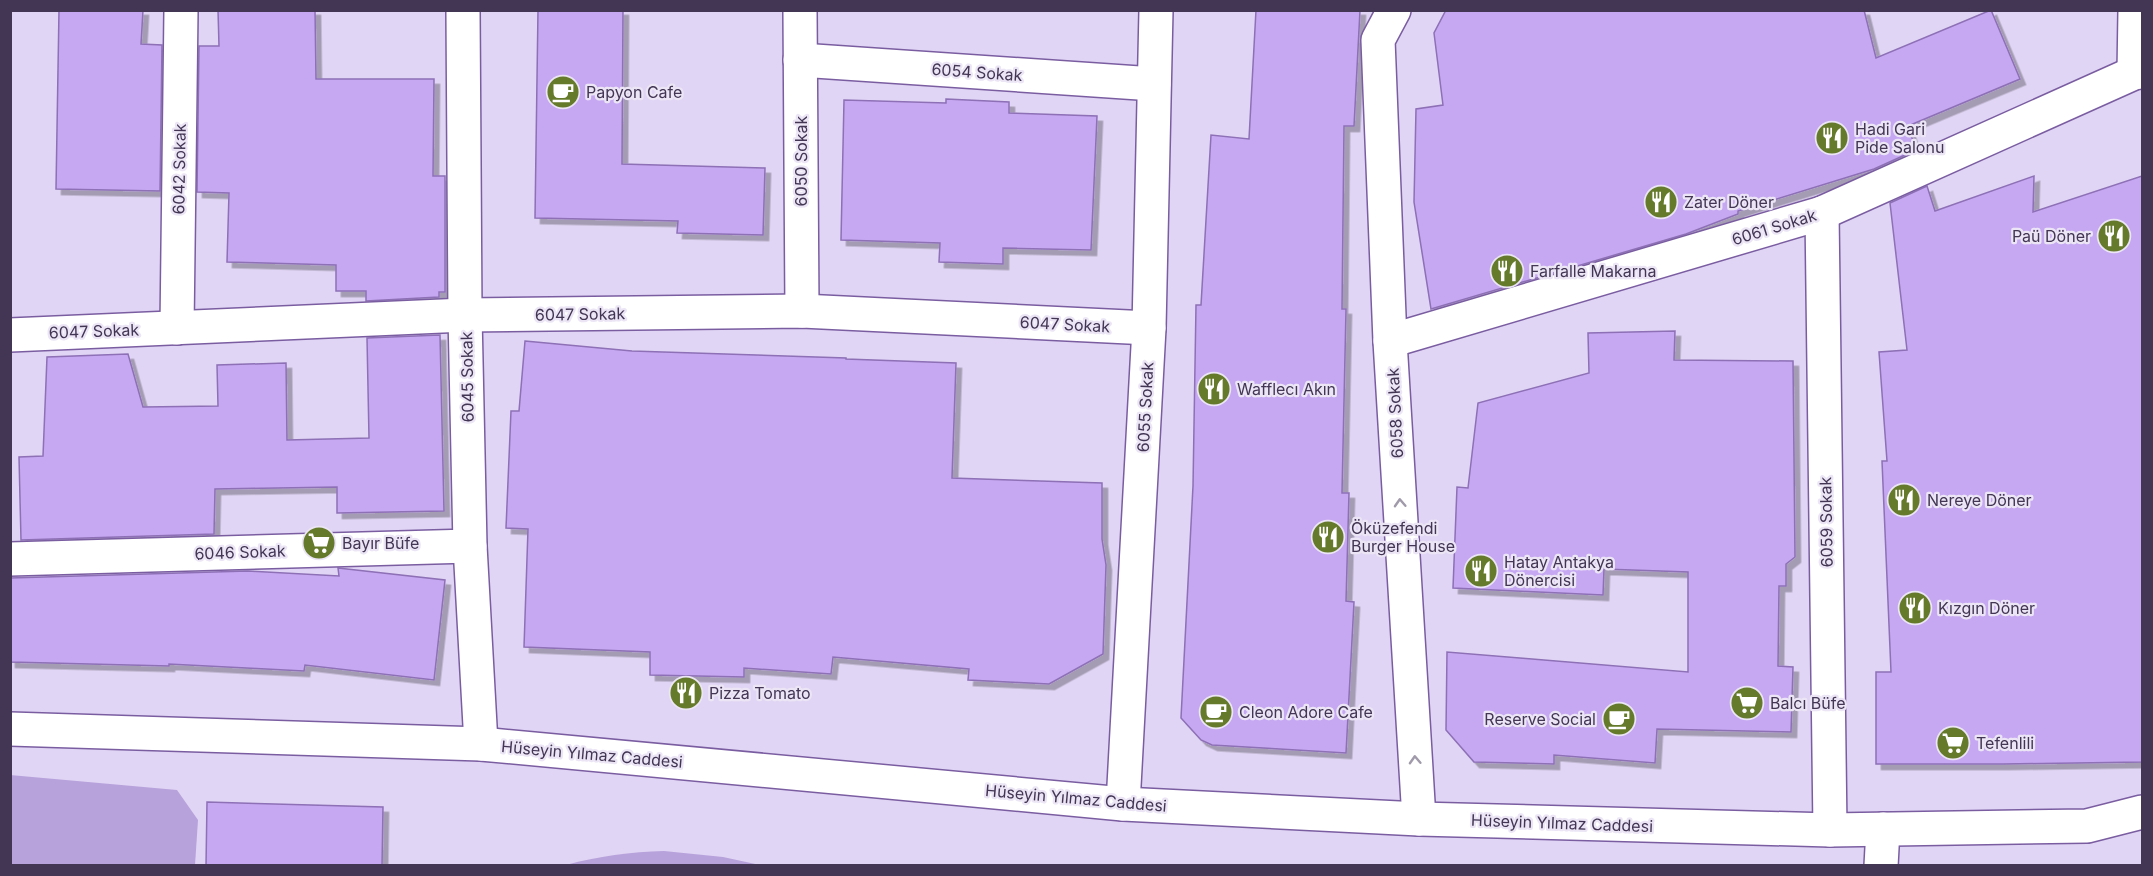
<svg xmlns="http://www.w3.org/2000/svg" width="2153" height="876" viewBox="0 0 2153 876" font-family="Inter,sans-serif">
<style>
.green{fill:#b8a2db}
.building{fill:#c6a8f2;stroke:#8d70b6;stroke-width:1.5;filter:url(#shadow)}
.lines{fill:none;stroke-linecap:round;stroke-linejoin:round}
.street-casing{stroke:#7a5da1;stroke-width:36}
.secondary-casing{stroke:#7a5da1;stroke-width:36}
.street{stroke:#fff;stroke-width:33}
.secondary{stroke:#fff;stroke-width:33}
.oneway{stroke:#a09aaa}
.labels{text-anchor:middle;stroke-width:4.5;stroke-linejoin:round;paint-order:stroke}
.street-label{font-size:16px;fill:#423654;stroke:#ebe5f5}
.poi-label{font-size:16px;fill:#423654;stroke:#ebe5f5;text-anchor:start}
</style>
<defs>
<filter id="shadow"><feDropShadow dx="5.5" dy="5.5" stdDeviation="0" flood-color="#0004"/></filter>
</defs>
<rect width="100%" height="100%" fill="#e0d5f4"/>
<!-- green -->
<g class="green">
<path d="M 10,775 L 177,790 L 198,820 L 195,865 L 11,865 Z"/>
<path d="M 664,851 L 723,857 L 760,865 L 566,865 C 598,856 631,852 664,851 Z"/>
</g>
<!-- building -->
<g class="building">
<path d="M 59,10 L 143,10 L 141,44 L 162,45 L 160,191 L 56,189 Z"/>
<path d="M 218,10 L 315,10 L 316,79 L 434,79 L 433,176 L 445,176 L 445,292 L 439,292 L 439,297 L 366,301 L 366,291 L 336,291 L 336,265 L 227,262 L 229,193 L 197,192 L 199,46 L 219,46 Z"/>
<path d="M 538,10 L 623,10 L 622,164 L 765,168 L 763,235 L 677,233 L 678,221 L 535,218 Z"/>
<path d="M 1256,10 L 1360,10 L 1354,126 L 1344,126 L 1342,309 L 1346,309 L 1342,493 L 1349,493 L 1346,601 L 1354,602 L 1346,753 L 1212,745 L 1201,740 L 1181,718 L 1193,486 L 1196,305 L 1201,305 L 1211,135 L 1249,139 Z"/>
<path d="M 1446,10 L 1864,10 L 1876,58 L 1991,10 L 2020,79 L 1908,126 L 1916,150 L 1874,169 L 1738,211 L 1738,214 L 1686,234 L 1431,309 L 1414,202 L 1416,109 L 1443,105 L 1434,33 Z"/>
<path d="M 946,99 L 1009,102 L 1009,113 L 1097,116 L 1091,250 L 1003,248 L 1003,264 L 939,262 L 940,243 L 841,240 L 844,100 L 946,103 Z"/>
<path d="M 2034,176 L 2033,212 L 2142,176 L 2142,762 L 2004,764 L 1876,764 L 1876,672 L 1891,672 L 1882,461 L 1887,461 L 1879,352 L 1907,350 L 1890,203 L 1927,186 L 1935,211 Z"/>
<path d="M 1675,331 L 1674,360 L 1793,361 L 1795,557 L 1786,564 L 1786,586 L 1779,586 L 1778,666 L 1793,667 L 1791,732 L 1657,729 L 1655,763 L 1554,755 L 1554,764 L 1474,762 L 1446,730 L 1447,652 L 1688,672 L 1688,572 L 1604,569 L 1603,595 L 1453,588 L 1457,487 L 1468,488 L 1478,403 L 1589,373 L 1588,333 Z"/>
<path d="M 440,335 L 444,511 L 337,513 L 337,487 L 215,489 L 214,534 L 21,540 L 19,457 L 43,456 L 47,357 L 128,354 L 143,407 L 218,406 L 217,365 L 286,363 L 287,440 L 369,438 L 367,338 Z"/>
<path d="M 525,341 L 632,351 L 846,358 L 846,359 L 956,363 L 952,478 L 1102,483 L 1102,539 L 1106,565 L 1103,654 L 1049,684 L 968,680 L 969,669 L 833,657 L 831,674 L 744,668 L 744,677 L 650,675 L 650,652 L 524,647 L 528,529 L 506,528 L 511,411 L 519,411 Z"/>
<path d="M 338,568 L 445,580 L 434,680 L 305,665 L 304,671 L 169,664 L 169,666 L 10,662 L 10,578 L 248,571 L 339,576 Z"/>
<path d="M 207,802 L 383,807 L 382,866 L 206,866 Z"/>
</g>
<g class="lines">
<defs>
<g id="street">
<path d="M 463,10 L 465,315 L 470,546 L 481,744"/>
<path d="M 800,10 L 802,311"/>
<path d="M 1394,10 L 1378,40 L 1390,341 L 1419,819"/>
<path d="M 800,60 L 1154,84"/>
<path d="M 2134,73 L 2135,10"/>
<path d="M 1822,213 L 1830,830"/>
<path d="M 177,328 L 181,10"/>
<path d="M 10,335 L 465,315 L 802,311 L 1149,328"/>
<path d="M 1390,341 L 1822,213 L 2134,73 L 2142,72"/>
<path d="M 10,559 L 470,546"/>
<path d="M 1123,804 L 1149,328 L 1156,10"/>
<path d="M 1881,866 L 1883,829"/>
</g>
<path id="secondary" d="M 10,729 L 481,744 L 1123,804 L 1419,819 L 1830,830 L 2087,826 L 2142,812"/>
</defs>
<!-- street casing -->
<use href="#street" class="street-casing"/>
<!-- secondary casing -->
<use href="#secondary" class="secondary-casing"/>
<!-- street -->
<use href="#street" class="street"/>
<!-- secondary -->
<use href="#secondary" class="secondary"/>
</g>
<!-- one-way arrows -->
<defs><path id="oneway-chevron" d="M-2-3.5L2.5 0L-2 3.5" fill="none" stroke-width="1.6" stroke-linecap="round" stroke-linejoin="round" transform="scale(1.5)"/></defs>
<g class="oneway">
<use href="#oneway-chevron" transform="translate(1400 503) rotate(-93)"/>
<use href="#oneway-chevron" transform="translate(1415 760) rotate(-93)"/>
</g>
<!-- icons -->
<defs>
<symbol id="cafe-disc" viewBox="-11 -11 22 22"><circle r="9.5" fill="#657a2a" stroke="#ebe5f5"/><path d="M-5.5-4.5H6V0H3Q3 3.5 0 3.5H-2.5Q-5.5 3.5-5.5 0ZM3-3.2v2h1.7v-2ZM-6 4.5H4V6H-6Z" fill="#fff"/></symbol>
<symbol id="restaurant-disc" viewBox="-11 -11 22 22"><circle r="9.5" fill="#657a2a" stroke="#ebe5f5"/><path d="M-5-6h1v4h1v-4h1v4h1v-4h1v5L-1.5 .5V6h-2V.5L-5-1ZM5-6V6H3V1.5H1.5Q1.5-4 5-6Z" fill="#fff"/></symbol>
<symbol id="supermarket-disc" viewBox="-11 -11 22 22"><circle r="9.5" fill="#657a2a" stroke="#ebe5f5"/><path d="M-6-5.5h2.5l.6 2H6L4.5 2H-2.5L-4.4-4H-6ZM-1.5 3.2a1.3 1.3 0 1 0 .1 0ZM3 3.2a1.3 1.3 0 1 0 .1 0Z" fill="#fff"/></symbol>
</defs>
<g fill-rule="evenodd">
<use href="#cafe-disc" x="544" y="73" width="38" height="38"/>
<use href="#restaurant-disc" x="1813" y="119" width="38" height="38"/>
<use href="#restaurant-disc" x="1642" y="183" width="38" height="38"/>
<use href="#restaurant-disc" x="2095" y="217" width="38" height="38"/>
<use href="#restaurant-disc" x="1488" y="252" width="38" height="38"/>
<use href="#restaurant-disc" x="1195" y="370" width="38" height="38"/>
<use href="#restaurant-disc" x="1885" y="481" width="38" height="38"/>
<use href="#restaurant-disc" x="1309" y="518" width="38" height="38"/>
<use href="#supermarket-disc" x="300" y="524" width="38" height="38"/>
<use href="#restaurant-disc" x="1462" y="552" width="38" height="38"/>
<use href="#restaurant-disc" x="1896" y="589" width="38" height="38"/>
<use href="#restaurant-disc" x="667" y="674" width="38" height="38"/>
<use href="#supermarket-disc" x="1728" y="684" width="38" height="38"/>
<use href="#cafe-disc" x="1197" y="693" width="38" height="38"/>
<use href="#cafe-disc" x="1600" y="700" width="38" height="38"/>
<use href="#supermarket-disc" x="1934" y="724" width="38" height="38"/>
</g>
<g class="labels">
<!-- street labels -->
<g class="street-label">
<text transform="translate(977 72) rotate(4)" y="6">6054 Sokak</text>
<text transform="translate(801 161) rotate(-90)" y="6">6050 Sokak</text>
<text transform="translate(179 169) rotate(-89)" y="6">6042 Sokak</text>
<text transform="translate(1774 227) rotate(-17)" y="6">6061 Sokak</text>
<text transform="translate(580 314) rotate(-1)" y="6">6047 Sokak</text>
<text transform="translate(1065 324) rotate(3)" y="6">6047 Sokak</text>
<text transform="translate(94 331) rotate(-2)" y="6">6047 Sokak</text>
<text transform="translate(467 377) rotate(-91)" y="6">6045 Sokak</text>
<text transform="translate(1145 407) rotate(-87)" y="6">6055 Sokak</text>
<text transform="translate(1395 413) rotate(-93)" y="6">6058 Sokak</text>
<text transform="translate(1826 522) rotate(-91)" y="6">6059 Sokak</text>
<text transform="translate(240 552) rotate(-2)" y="6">6046 Sokak</text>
<text transform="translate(592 754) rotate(5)" y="6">Hüseyin Yılmaz Caddesi</text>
<text transform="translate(1076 798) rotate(5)" y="6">Hüseyin Yılmaz Caddesi</text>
<text transform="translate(1562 823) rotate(2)" y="6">Hüseyin Yılmaz Caddesi</text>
</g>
<!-- poi labels -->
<g class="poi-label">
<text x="586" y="98">Papyon Cafe</text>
<text x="1855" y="135">Hadi Gari<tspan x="1855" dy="18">Pide Salonu</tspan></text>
<text x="1684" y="208">Zater Döner</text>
<text x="2091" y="242" text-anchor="end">Paü Döner</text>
<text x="1530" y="277">Farfalle Makarna</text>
<text x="1237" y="395">Wafflecı Akın</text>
<text x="1927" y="506">Nereye Döner</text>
<text x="1351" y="534">Öküzefendi<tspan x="1351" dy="18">Burger House</tspan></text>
<text x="342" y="549">Bayır Büfe</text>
<text x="1504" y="568">Hatay Antakya<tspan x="1504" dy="18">Dönercisi</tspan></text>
<text x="1938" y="614">Kızgın Döner</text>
<text x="709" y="699">Pizza Tomato</text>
<text x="1770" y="709">Balcı Büfe</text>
<text x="1239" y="718">Cleon Adore Cafe</text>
<text x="1596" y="725" text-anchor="end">Reserve Social</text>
<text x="1976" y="749">Tefenlili</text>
</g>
</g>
<!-- border -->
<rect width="2153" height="876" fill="none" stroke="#423654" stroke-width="24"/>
</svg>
